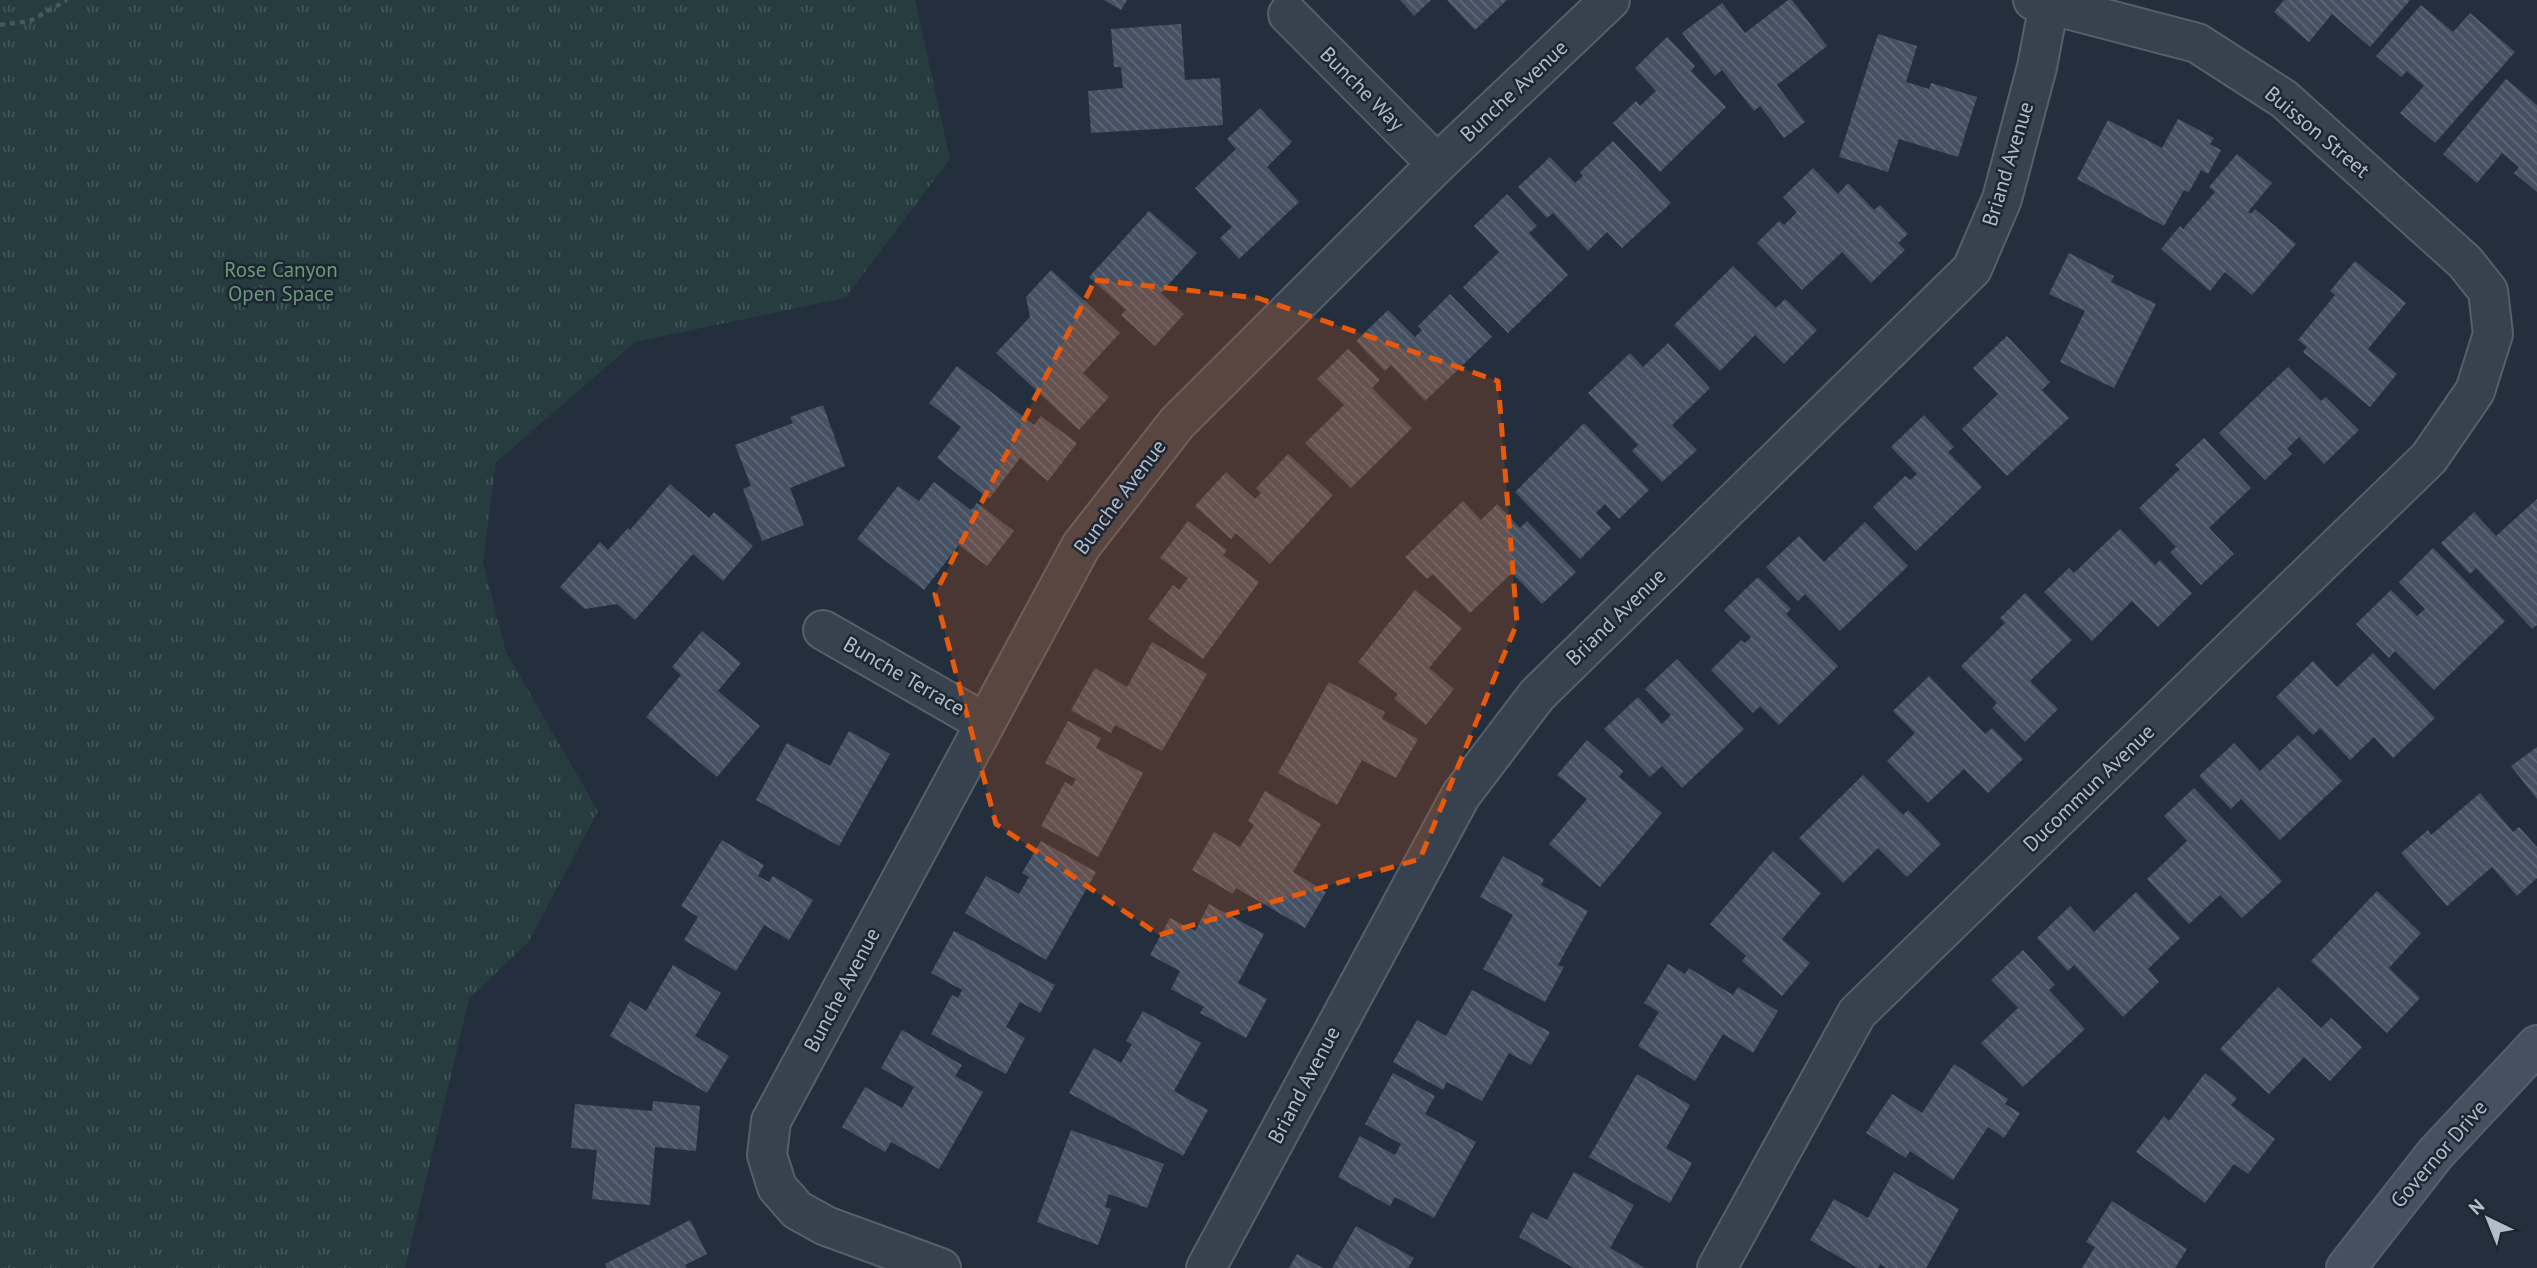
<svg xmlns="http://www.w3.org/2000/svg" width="2537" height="1268" viewBox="0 0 2537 1268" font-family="'PT Sans',sans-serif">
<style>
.grass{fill:url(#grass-tufts)}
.building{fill:url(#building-back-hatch)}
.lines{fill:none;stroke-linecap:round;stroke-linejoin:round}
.street-casing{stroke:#565f6c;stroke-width:42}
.secondary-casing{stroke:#565f6c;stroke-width:42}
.path{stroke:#44595c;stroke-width:4.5;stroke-dasharray:5 5;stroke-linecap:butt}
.street{stroke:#38414e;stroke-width:38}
.secondary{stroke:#465061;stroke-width:38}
.marked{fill:#e8590c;fill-opacity:0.2;stroke:#e8590c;stroke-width:5;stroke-dasharray:14 9;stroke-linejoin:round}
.labels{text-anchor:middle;stroke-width:5;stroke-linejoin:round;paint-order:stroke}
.street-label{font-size:21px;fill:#b4bcc9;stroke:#1d2633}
.park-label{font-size:21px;fill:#6b9a76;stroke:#1d2633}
</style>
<defs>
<pattern id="grass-tufts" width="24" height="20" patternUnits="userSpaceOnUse" patternTransform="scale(1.75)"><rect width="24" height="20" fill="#263c3f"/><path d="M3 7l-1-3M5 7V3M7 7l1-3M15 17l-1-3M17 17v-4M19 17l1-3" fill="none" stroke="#435659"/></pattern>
<pattern id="building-back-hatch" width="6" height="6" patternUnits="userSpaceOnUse" patternTransform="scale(1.75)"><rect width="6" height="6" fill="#455162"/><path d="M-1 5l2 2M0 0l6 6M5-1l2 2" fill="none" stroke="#5d6877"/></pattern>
</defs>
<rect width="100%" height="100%" fill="#242f3e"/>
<!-- grass -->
<path class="grass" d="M 0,0 L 915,0 L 950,159 L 845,298 L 635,342 L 496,462 L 483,562 L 506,652 L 598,811 L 529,941 L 469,999 L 405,1268 L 0,1268 Z"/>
<!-- building -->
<g class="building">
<path d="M 1104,0 L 1127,0 L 1121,10 Z"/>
<path d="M 1400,0 L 1431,0 L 1414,16 Z"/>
<path d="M 1447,0 L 1507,0 L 1475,30 Z"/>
<path d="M 1788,0 L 1792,0 L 1827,46 L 1777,85 L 1805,122 L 1784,138 L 1760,106 L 1754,111 L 1722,70 L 1715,76 L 1682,33 L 1722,3 L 1745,33 Z"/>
<path d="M 2284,0 L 2410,0 L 2370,47 L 2332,14 L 2309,42 L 2274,12 Z"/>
<path d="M 2421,5 L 2453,32 L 2470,13 L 2515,52 L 2435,143 L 2400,113 L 2424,86 L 2407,71 L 2401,77 L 2376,56 Z"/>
<path d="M 1181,24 L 1185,80 L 1220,78 L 1223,125 L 1091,133 L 1088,91 L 1123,88 L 1121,67 L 1114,67 L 1111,29 Z"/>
<path d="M 1878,34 L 1917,46 L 1906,82 L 1929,89 L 1931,83 L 1977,97 L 1958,157 L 1899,139 L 1888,172 L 1839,157 Z"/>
<path d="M 1667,37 L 1695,66 L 1691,71 L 1726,107 L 1660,172 L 1613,123 L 1636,101 L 1640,106 L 1656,91 L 1635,68 Z"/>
<path d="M 2506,79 L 2537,105 L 2537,192 L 2514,173 L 2519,167 L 2502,153 L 2477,183 L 2443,154 Z"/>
<path d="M 1260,108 L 1292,142 L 1267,167 L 1299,202 L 1239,259 L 1220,238 L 1232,227 L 1195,188 L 1236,149 L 1227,139 Z"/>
<path d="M 2178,119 L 2214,138 L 2210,144 L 2221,150 L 2208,174 L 2201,170 L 2189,192 L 2184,190 L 2164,226 L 2077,179 L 2108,120 L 2162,148 Z"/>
<path d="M 1613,141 L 1671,203 L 1622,248 L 1607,232 L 1588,251 L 1553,213 L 1547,218 L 1518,187 L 1550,157 L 1575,183 L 1583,176 L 1580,172 Z"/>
<path d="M 2237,154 L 2272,183 L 2248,212 L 2251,214 L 2255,209 L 2296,244 L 2252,295 L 2225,272 L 2210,291 L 2161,249 L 2180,226 L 2183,229 L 2215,192 L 2209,187 Z"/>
<path d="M 1813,168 L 1838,194 L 1848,183 L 1874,210 L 1880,205 L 1908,234 L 1898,243 L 1905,250 L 1871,283 L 1842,252 L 1802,290 L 1757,243 L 1779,221 L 1784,225 L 1797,212 L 1783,197 Z"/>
<path d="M 1507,194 L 1537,226 L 1529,233 L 1568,275 L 1508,333 L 1463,287 L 1499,252 L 1474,226 Z"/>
<path d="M 1149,211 L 1197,253 L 1161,293 L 1184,314 L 1155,346 L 1121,315 L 1126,310 L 1089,277 Z"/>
<path d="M 2069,253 L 2114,276 L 2111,282 L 2156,304 L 2114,388 L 2060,362 L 2085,311 L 2049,294 Z"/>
<path d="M 2355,261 L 2406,303 L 2368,349 L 2397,374 L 2370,407 L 2303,352 L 2307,347 L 2298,340 L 2335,295 L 2330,291 Z"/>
<path d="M 1733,266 L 1776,308 L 1785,299 L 1817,330 L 1784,364 L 1755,335 L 1720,371 L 1674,325 Z"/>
<path d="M 1051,270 L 1120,333 L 1083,373 L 1109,397 L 1079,430 L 996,353 L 1030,317 L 1026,297 Z"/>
<path d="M 1450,294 L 1492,337 L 1425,401 L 1391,365 L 1385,371 L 1356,341 L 1388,310 L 1415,337 L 1422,330 L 1418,326 Z"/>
<path d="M 2007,336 L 2050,382 L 2042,390 L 2069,418 L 2007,476 L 1962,429 L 1998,394 L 1973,368 Z"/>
<path d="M 1668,343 L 1710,388 L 1672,425 L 1697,450 L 1662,482 L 1632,451 L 1638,445 L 1588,393 L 1630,353 L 1643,367 Z"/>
<path d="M 1348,349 L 1380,380 L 1372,388 L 1412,428 L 1351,488 L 1305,443 L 1344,405 L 1317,379 Z"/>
<path d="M 957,366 L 1034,425 L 1041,416 L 1077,443 L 1048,481 L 1020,458 L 989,499 L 937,458 L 961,427 L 929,403 Z"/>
<path d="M 2288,367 L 2321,401 L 2326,397 L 2359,430 L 2324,464 L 2299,437 L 2287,449 L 2292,454 L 2265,480 L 2219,433 Z"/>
<path d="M 823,405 L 845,466 L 790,488 L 804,525 L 762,541 L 743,489 L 751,486 L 735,445 L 793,423 L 790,417 Z"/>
<path d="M 1924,415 L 1954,447 L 1948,452 L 1982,487 L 1916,551 L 1873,507 L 1905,476 L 1910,480 L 1917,474 L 1891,447 Z"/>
<path d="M 1584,423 L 1649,490 L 1619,519 L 1605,504 L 1596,513 L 1611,528 L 1580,559 L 1515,492 Z"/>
<path d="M 2204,438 L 2251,488 L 2209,528 L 2234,554 L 2201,585 L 2170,552 L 2176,547 L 2139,508 L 2180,469 L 2175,465 Z"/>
<path d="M 1288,454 L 1333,495 L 1270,564 L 1236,533 L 1231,539 L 1195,506 L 1226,472 L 1255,499 L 1261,493 L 1256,488 Z"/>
<path d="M 934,482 L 971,510 L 977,503 L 1014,531 L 987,566 L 959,545 L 924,590 L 857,539 L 898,486 L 919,501 Z"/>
<path d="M 670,484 L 709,518 L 714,512 L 753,546 L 723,581 L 693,554 L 635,620 L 617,604 L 585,609 L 560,587 L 600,542 L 608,550 L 628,528 L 630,530 Z"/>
<path d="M 2537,499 L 2537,625 L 2532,629 L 2476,568 L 2470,574 L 2441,543 L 2474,512 L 2496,536 Z"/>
<path d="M 1463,501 L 1481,520 L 1497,504 L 1520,528 L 1527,521 L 1576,572 L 1542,604 L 1512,573 L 1470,613 L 1433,574 L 1427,579 L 1405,557 Z"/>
<path d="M 1188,521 L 1227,550 L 1223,555 L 1259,582 L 1203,659 L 1148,619 L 1173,585 L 1179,590 L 1188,578 L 1160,558 Z"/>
<path d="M 1865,522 L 1908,566 L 1840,631 L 1805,594 L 1798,601 L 1766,567 L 1799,536 L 1824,562 Z"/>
<path d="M 2120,529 L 2155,565 L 2160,560 L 2192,593 L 2158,627 L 2132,601 L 2092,641 L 2044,592 L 2069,568 L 2074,573 Z"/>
<path d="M 2433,548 L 2505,621 L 2434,690 L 2395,651 L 2389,658 L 2356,624 L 2391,590 L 2417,616 L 2425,609 L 2399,582 Z"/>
<path d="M 1758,577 L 1791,609 L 1786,614 L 1838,666 L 1779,725 L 1760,706 L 1753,713 L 1711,670 L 1741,640 L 1745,643 L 1751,637 L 1724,610 Z"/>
<path d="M 1415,590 L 1462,628 L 1429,668 L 1454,689 L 1426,725 L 1394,699 L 1398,694 L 1358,662 Z"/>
<path d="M 2025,593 L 2072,640 L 2030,681 L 2058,709 L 2025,742 L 1992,708 L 1997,703 L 1961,666 L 2005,623 L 2000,618 Z"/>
<path d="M 702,631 L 741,663 L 718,691 L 760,726 L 717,777 L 646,717 L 681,675 L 672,667 Z"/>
<path d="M 1152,642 L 1207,674 L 1162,751 L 1115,725 L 1111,733 L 1071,710 L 1095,668 L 1127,687 Z"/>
<path d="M 2373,653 L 2435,718 L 2393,758 L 2374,737 L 2350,760 L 2320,728 L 2313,735 L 2276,697 L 2313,661 L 2337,687 Z"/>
<path d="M 1677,659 L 1744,729 L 1682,788 L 1662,766 L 1650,777 L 1604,729 L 1638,697 L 1662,724 L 1671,715 L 1645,689 Z"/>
<path d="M 1929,676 L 1985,734 L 1992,728 L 2023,759 L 1988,793 L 1964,769 L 1928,803 L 1887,761 L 1915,733 L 1893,711 Z"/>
<path d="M 1329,682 L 1385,712 L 1382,719 L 1418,739 L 1396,778 L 1362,760 L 1337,805 L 1278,773 Z"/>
<path d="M 1068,721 L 1101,738 L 1096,748 L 1143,773 L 1098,857 L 1041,826 L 1065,782 L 1072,786 L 1076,779 L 1045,763 Z"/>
<path d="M 849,731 L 890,754 L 839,846 L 756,800 L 787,743 L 830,766 Z"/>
<path d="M 2298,735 L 2342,781 L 2280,840 L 2241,799 L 2231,809 L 2199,776 L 2234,743 L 2260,771 Z"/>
<path d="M 1587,740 L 1623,771 L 1619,777 L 1662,813 L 1600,887 L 1549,844 L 1587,799 L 1557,775 Z"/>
<path d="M 2537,747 L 2537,799 L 2511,766 Z"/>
<path d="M 1863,775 L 1903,815 L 1908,810 L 1941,844 L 1907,877 L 1878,848 L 1843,883 L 1799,838 Z"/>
<path d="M 2194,788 L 2282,881 L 2242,918 L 2220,895 L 2189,924 L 2147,879 L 2187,841 L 2164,816 Z"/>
<path d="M 1265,791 L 1321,824 L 1293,872 L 1326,892 L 1305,928 L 1236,888 L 1233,894 L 1192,870 L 1214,832 L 1240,847 L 1254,825 L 1248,821 Z"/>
<path d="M 2480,793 L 2513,832 L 2519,827 L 2537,847 L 2537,878 L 2517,896 L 2492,867 L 2447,906 L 2401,853 L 2428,830 L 2431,835 Z"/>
<path d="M 722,840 L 764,865 L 758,876 L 769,882 L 773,876 L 813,900 L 789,940 L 764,925 L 736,971 L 684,940 L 698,917 L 681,906 Z"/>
<path d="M 1041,841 L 1096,872 L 1046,960 L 965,913 L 986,876 L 1019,894 L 1029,877 L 1022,873 Z"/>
<path d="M 1773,851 L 1821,893 L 1782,939 L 1810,963 L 1782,996 L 1742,961 L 1746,956 L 1710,924 Z"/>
<path d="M 1503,856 L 1544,879 L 1541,885 L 1588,911 L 1558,965 L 1564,967 L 1545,1002 L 1483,969 L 1513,915 L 1480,897 Z"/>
<path d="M 2377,891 L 2421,933 L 2389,968 L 2420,998 L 2387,1033 L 2311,961 Z"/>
<path d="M 2136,892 L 2180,938 L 2148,969 L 2159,982 L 2123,1017 L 2074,965 L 2068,971 L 2037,938 L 2070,906 L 2094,932 Z"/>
<path d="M 1209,904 L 1264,934 L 1238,983 L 1267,999 L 1246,1038 L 1200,1013 L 1204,1007 L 1171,989 L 1180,971 L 1150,955 L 1170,918 L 1195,931 Z"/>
<path d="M 954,931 L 1055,985 L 1040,1013 L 1020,1002 L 1006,1027 L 1025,1038 L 1006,1074 L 931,1034 L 952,995 L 958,998 L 962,990 L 931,973 Z"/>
<path d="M 2023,950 L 2055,985 L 2049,990 L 2085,1029 L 2023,1087 L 1981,1043 L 2018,1008 L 1991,980 Z"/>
<path d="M 1668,964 L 1685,974 L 1689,968 L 1733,995 L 1738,987 L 1778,1011 L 1753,1053 L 1723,1034 L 1695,1081 L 1638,1046 L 1659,1012 L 1644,1003 Z"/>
<path d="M 673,965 L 721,993 L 695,1036 L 729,1056 L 707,1093 L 610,1036 L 630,1001 L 646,1011 Z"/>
<path d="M 2278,987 L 2321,1028 L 2331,1018 L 2362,1047 L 2330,1081 L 2304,1057 L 2269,1094 L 2220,1049 Z"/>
<path d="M 1472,990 L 1550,1032 L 1531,1065 L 1509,1053 L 1482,1101 L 1447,1082 L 1443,1090 L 1393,1062 L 1417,1020 L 1446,1036 Z"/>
<path d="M 1143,1011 L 1201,1043 L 1174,1091 L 1208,1110 L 1183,1156 L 1069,1093 L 1094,1048 L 1121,1063 L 1132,1044 L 1126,1041 Z"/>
<path d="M 902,1030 L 962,1065 L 955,1076 L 983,1092 L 939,1169 L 891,1142 L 885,1152 L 842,1127 L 865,1087 L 902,1108 L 914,1087 L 881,1068 Z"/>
<path d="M 1954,1064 L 2008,1099 L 2005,1104 L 2020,1113 L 2004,1138 L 1988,1127 L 1953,1180 L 1910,1151 L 1906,1158 L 1866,1133 L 1892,1094 L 1922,1113 Z"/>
<path d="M 1393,1073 L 1435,1096 L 1425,1114 L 1476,1142 L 1434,1218 L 1395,1197 L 1390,1206 L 1338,1177 L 1360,1136 L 1395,1155 L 1401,1144 L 1365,1124 Z"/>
<path d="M 2205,1073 L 2237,1098 L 2231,1105 L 2275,1139 L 2248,1174 L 2234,1164 L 2205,1203 L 2136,1152 L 2164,1116 L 2169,1121 Z"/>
<path d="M 1637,1074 L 1690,1105 L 1666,1148 L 1692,1163 L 1670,1203 L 1589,1157 Z"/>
<path d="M 653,1101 L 700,1106 L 696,1151 L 655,1147 L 650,1205 L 592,1199 L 597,1150 L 571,1148 L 575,1104 L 652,1111 Z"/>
<path d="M 1071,1130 L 1164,1164 L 1147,1208 L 1109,1194 L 1105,1207 L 1111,1209 L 1098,1245 L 1037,1222 Z"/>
<path d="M 1574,1172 L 1634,1205 L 1610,1248 L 1645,1268 L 1574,1268 L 1519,1237 L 1532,1212 L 1547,1220 Z"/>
<path d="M 1894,1172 L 1959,1209 L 1926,1268 L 1887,1268 L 1880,1264 L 1878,1268 L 1858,1268 L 1810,1240 L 1834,1199 L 1868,1218 Z"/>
<path d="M 2112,1201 L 2187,1249 L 2175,1268 L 2082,1268 L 2095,1247 L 2086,1242 Z"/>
<path d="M 690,1220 L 707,1254 L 685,1265 L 687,1268 L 607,1268 L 605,1264 Z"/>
<path d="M 1356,1226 L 1414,1258 L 1408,1268 L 1332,1268 Z"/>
<path d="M 1297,1254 L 1323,1268 L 1289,1268 Z"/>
</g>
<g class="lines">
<defs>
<g id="street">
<path d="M 1288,14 L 1437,164"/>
<path d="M 823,630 L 985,723"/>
<path d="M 941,1268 L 826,1226 L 797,1210 L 777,1187 L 767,1155 L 771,1121 L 1081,546 L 1177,423 L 1437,164 L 1610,0"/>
<path d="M 1206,1268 L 1461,795 L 1537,695 L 1972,269 L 2002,199 L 2037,67 L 2049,4"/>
<path d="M 1717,1268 L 1857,1013 L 2429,458 L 2475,391 L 2493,334 L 2488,291 L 2465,262 L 2284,99 L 2197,43 L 2033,0"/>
</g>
<path id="secondary" d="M 2346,1268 L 2436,1153 L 2537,1045"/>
</defs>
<!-- street casing -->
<use href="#street" class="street-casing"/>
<!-- secondary casing -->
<use href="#secondary" class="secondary-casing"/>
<!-- path -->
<path class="path" d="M 0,25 L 30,21 L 67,0"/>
<!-- street -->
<use href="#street" class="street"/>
<!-- secondary -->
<use href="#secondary" class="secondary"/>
</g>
<!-- marked area -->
<path class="marked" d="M 1095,280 L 1258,298 L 1498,381 L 1517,623 L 1420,859 L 1159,935 L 996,824 L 935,594 Z"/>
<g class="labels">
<!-- street labels -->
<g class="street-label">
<text transform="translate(1362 89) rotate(45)" y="7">Bunche Way</text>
<text transform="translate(1514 91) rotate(-43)" y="7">Bunche Avenue</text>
<text transform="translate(2317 132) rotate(40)" y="7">Buisson Street</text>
<text transform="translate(2008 164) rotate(-73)" y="7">Briand Avenue</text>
<text transform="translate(1120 497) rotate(-53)" y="7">Bunche Avenue</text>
<text transform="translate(1616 617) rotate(-44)" y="7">Briand Avenue</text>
<text transform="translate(904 676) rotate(30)" y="7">Bunche Terrace</text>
<text transform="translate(2089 788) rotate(-44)" y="7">Ducommun Avenue</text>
<text transform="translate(842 990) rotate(-62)" y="7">Bunche Avenue</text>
<text transform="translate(1304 1085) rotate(-62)" y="7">Briand Avenue</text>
<text transform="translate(2439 1154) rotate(-49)" y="7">Governor Drive</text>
</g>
<!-- park labels -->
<g class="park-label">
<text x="281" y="277">Rose Canyon<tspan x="281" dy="24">Open Space</tspan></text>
</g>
</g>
<!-- north arrow -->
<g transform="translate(2488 1219) rotate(317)" stroke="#1d2633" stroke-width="5" paint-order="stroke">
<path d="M0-5L12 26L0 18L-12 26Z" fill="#b4bcc9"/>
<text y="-10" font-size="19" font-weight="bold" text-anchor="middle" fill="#b4bcc9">N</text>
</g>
</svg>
